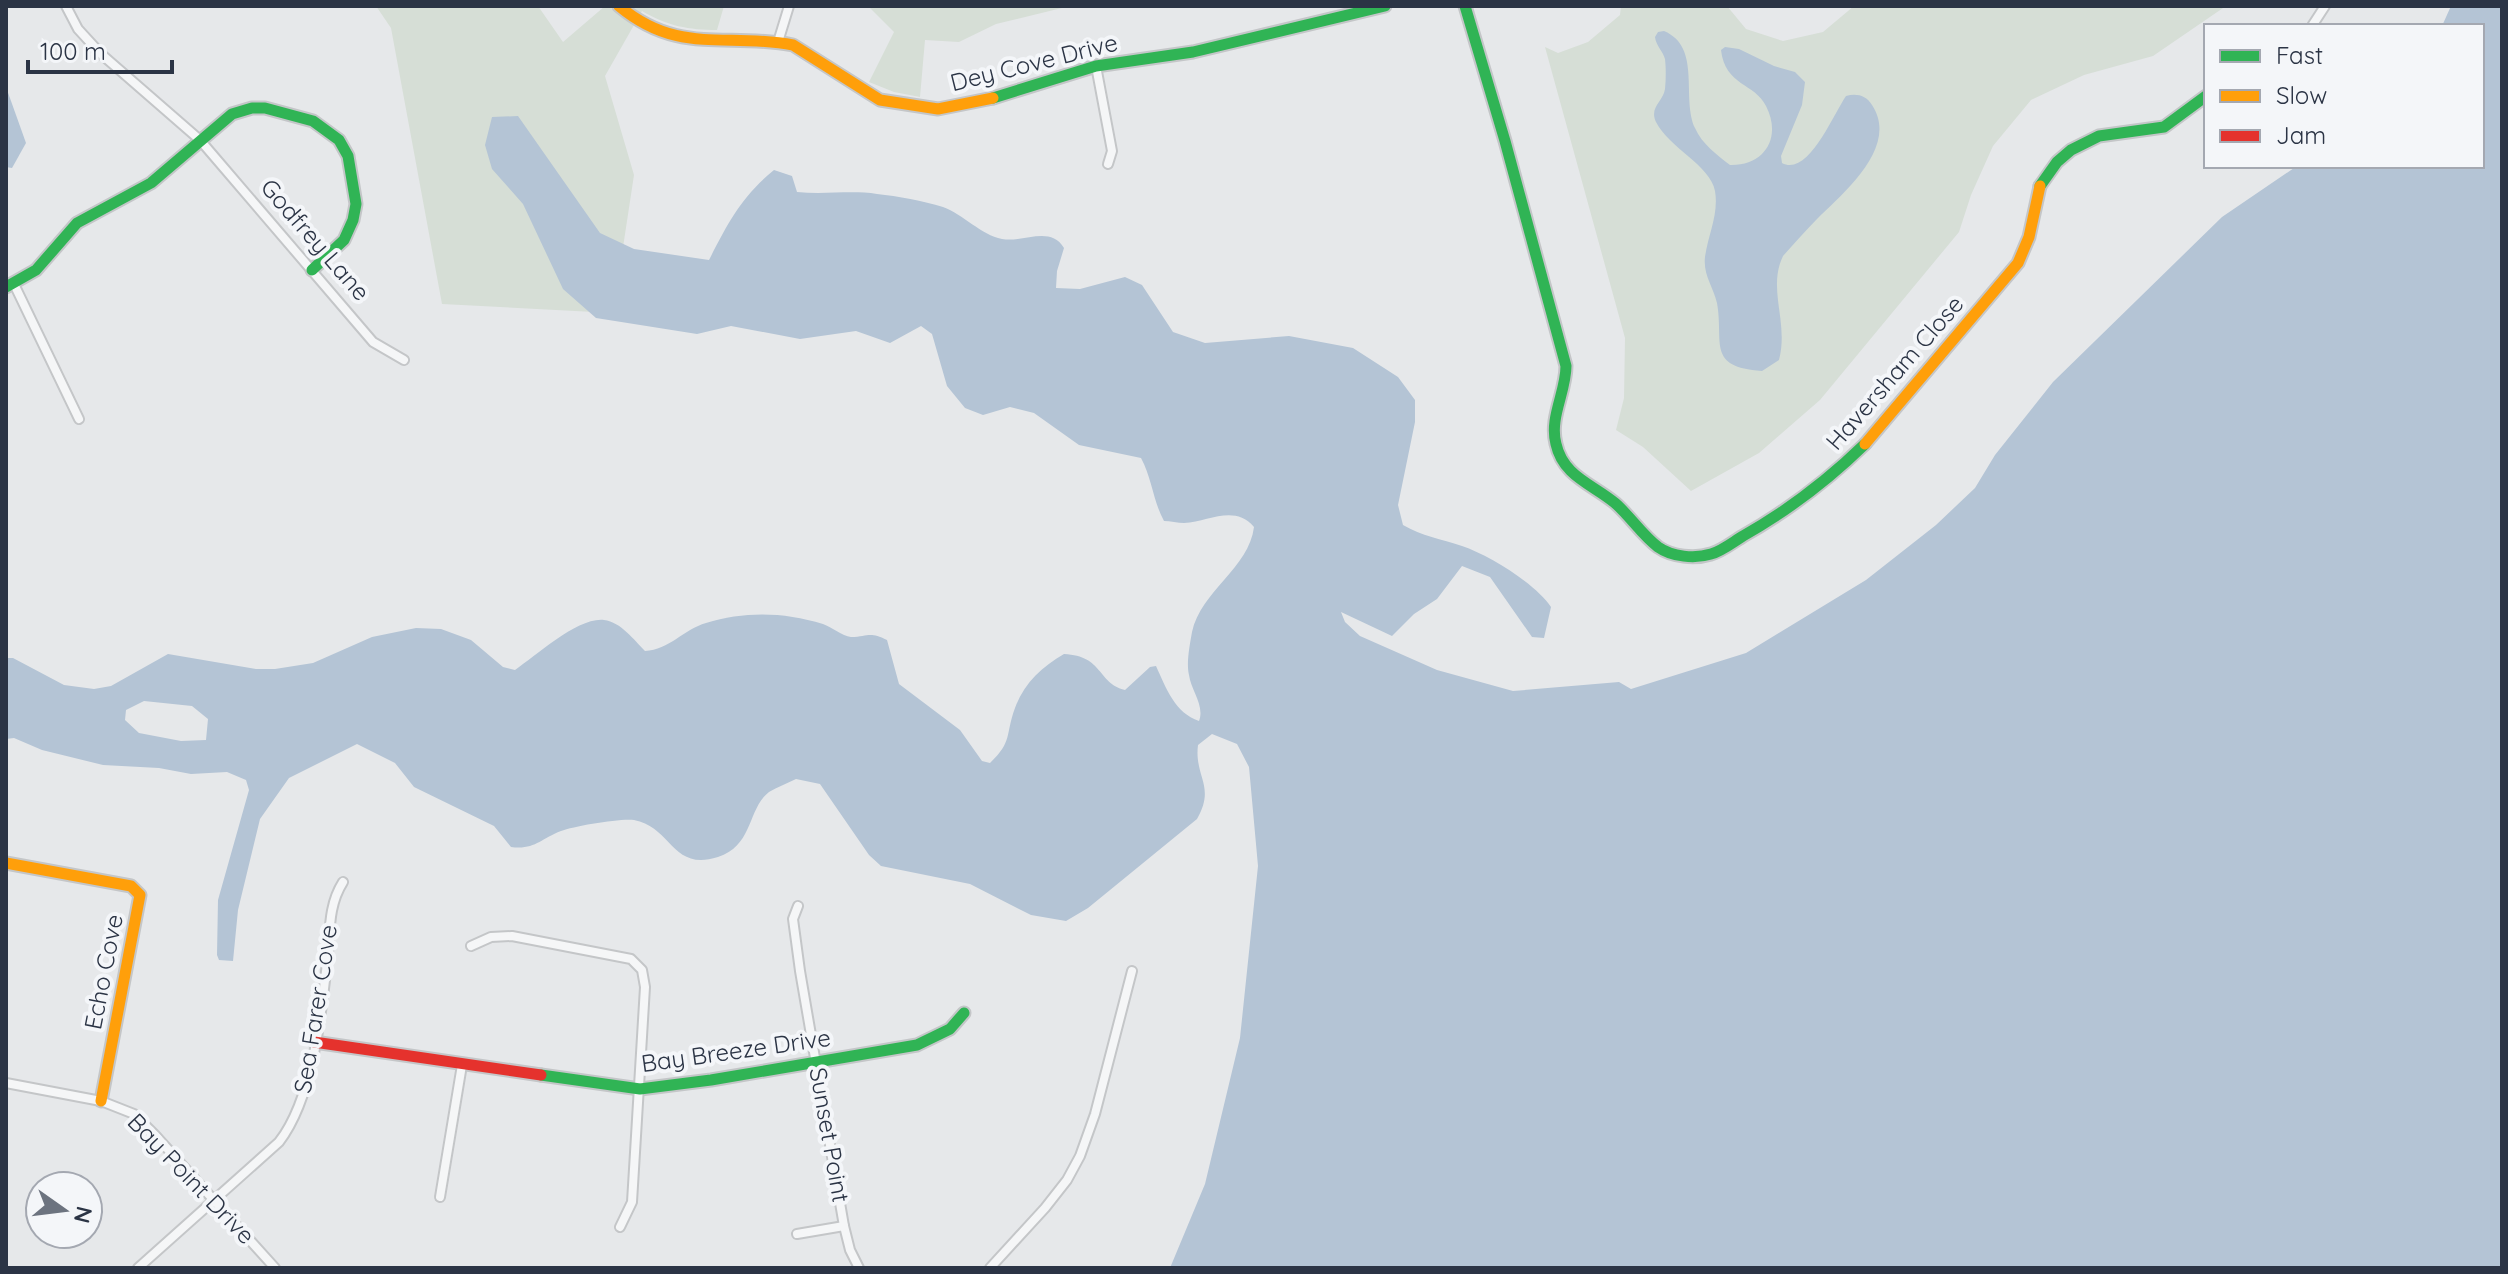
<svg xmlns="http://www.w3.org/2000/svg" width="2508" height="1274" viewBox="0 0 2508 1274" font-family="Quicksand,sans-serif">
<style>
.green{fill:#d6ded6}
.water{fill:#b4c4d5;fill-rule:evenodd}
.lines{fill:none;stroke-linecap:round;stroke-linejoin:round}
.street-casing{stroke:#c4c6c8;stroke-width:12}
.fast-casing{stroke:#c4c6c8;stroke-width:15}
.slow-casing{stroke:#c4c6c8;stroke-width:15}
.jam-casing{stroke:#c4c6c8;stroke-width:15}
.street{stroke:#f5f6f7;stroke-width:8}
.fast{stroke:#30b455;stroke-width:11}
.slow{stroke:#ff9f0a;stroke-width:11}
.jam{stroke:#e5322d;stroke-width:11}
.labels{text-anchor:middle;stroke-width:8;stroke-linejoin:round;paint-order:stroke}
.street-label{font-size:24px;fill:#2b3445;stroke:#f4f6f9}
</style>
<rect width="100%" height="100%" fill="#e6e8ea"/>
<!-- green -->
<g class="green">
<path d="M 376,6 L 538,6 L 563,42 L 605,6 L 724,6 L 717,30 C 689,30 667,26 642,11 L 605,76 L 634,175 L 613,313 L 442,304 L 391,28 Z"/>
<path d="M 868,6 L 1070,6 L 996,24 L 959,42 L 925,40 L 920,97 L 894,92 L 869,82 L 894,32 Z"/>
<path d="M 1621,6 L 1727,6 L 1746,29 L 1783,41 L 1823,32 L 1854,6 L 2226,6 L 2153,56 L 2084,75 L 2031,100 L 1993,146 L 1971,195 L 1959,232 L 1820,400 L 1759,453 L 1691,491 L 1643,447 L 1616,430 L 1624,398 L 1625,338 L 1545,47 L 1558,53 L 1588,42 L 1620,15 Z"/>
</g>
<!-- water -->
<g class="water">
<path d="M 2451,6 L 2502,6 L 2502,1268 L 1170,1268 L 1205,1184 L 1240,1038 L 1258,866 L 1249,767 L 1237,744 L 1212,734 L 1198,745 C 1194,777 1216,786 1197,819 L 1088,908 L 1066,921 L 1031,915 L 970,884 L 881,866 L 869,855 L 820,784 L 796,779 C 788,783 777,787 769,792 C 747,809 754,845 718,857 C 672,872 672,827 634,820 C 621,818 574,826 561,831 C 540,839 535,850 511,847 L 494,826 L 414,787 L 395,763 L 357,744 L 289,778 L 260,819 L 238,910 L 233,961 L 219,960 L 217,955 L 218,900 L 249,790 L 246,780 L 227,772 L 191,774 L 159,768 L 103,765 L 42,750 L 14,738 L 6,739 L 6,658 L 13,658 L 64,685 L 94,689 L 111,686 L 168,654 L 256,669 L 275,669 L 313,663 L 372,637 L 416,628 L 441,629 L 471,640 L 503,667 L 515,670 C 537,655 578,617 604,620 C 621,622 634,640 645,651 C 669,650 684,629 706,623 C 745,611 784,612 823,624 C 832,627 842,636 851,637 C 868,637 869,631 887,640 L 899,684 L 960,730 L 982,761 L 990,763 C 1013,741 1005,735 1015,708 C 1024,683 1042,667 1064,654 C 1104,656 1097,683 1125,690 L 1150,667 L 1156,666 C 1166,688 1175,713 1199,721 C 1205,706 1191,690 1189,675 C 1186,663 1190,644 1192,632 C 1201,591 1249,568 1254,527 C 1234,504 1209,522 1184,523 C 1178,523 1170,521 1164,521 C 1153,501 1152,478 1141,458 L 1079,445 L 1034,413 L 1010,407 L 983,415 L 965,408 L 947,386 L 932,334 L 921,326 L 890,343 L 856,331 L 800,339 L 731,326 L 697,334 L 596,318 L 563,289 L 523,204 L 492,169 L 485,145 L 492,117 L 518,116 L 600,233 L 634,249 L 709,260 C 728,223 741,197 774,170 L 792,176 L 797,192 C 824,195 851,190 877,194 C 898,196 923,201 943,207 C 963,214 981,235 1002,239 C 1024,243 1050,225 1064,248 L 1057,271 L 1056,288 L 1080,289 L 1125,277 L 1142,285 L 1173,332 L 1205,343 L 1289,336 L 1353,348 L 1398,377 L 1415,400 L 1415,422 L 1398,505 L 1403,525 C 1422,536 1441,539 1462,546 C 1489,555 1536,584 1551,607 L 1544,638 L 1532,637 L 1490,577 L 1462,566 L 1437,599 L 1414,614 L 1392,636 L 1341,612 L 1345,622 L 1360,636 L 1437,670 L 1513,691 L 1619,682 L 1631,689 L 1746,653 L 1866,580 L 1936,525 L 1975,488 L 1995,455 L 2053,382 L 2222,217 L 2297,166 L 2482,166 L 2482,26 L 2442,26 ZM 144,701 L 192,706 L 208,719 L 206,740 L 181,741 L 139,733 L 125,720 L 126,710 Z"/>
<path d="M 1664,31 C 1702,47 1681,98 1695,128 C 1702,144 1717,155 1730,165 C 1765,166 1782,137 1766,106 C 1755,83 1725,86 1721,50 L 1725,47 L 1739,49 L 1774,66 L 1795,72 L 1805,82 L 1802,105 L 1781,156 L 1782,163 C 1808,177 1833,115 1846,96 C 1856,93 1866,95 1872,105 C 1900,147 1842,194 1817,219 C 1805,231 1794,244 1783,256 C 1767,289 1789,322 1779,360 L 1762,371 C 1706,367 1724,343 1717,303 C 1713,286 1703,275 1705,257 C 1708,235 1719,214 1715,191 C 1710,165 1669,148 1656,122 C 1649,107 1663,102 1665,89 C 1666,79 1666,68 1665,59 C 1663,51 1656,46 1655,37 L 1658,32 Z"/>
<path d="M 6,87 L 26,143 L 12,168 L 6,167 Z"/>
</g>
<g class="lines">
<defs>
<g id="street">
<path d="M 66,6 L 78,29 L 100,53 L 200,140 L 373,342 L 404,360"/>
<path d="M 2312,26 L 2325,6"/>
<path d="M 778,42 L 789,6"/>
<path d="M 1096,66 L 1112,151 L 1108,164"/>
<path d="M 14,284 L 79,419"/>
<path d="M 798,906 L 793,919 L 800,971 L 844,1226 L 850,1250 L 859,1268"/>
<path d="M 471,946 L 491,937 L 512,936 L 631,959 L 642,970 L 645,987 L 632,1202 L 620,1227"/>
<path d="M 6,1083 L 101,1101 L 134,1114 L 155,1135 L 275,1268"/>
<path d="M 440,1197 L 462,1065"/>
<path d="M 797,1234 L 844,1226"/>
<path d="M 138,1268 L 279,1142 C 314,1097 322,1009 328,953 C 330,928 329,904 343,882"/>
<path d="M 990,1268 L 1045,1208 L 1067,1180 L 1080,1156 L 1095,1114 L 1132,971"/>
</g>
<g id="fast">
<path d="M 1465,6 L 1505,141 L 1566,366 C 1566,392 1549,418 1556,444 C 1563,476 1592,484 1615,503 C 1630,516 1642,535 1658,547 C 1672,557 1695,559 1711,554 C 1722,551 1733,542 1743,536 C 1789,510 1827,481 1865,444"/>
<path d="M 993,98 L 1096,66 L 1193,52 L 1385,6"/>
<path d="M 2040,186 L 2057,162 L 2071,150 L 2099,136 L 2164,127 L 2206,96"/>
<path d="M 6,287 L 36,270 L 77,223 L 151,183 L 232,114 L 252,108 L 265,108 L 313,121 L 339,140 L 348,156 L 356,204 L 353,220 L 344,240 L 312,270"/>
<path d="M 541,1075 L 640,1089 L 711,1080 L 917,1045 L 950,1029 L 964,1013"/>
</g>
<g id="slow">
<path d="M 619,6 C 679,56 726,32 793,45 L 880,100 L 938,109 L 993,98"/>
<path d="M 1865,444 L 2018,263 L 2029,237 L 2040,186"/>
<path d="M 6,863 L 131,886 L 140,895 L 101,1101"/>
</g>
<path id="jam" d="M 314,1042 L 541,1075"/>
</defs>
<!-- street casing -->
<use href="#street" class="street-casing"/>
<!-- fast casing -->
<use href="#fast" class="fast-casing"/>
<!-- slow casing -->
<use href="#slow" class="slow-casing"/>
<!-- jam casing -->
<use href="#jam" class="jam-casing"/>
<!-- street -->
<use href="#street" class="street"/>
<!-- fast -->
<use href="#fast" class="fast"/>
<!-- slow -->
<use href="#slow" class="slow"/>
<!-- jam -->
<use href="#jam" class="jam"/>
</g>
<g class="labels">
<!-- street labels -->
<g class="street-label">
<text transform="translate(1034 63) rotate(-14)" y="8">Dey Cove Drive</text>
<text transform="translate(315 240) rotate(49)" y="8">Godfrey Lane</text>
<text transform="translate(1895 373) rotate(-49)" y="8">Haversham Close</text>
<text transform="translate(104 972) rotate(-79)" y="8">Echo Cove</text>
<text transform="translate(316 1009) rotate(-81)" y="8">Sea Farer Cove</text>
<text transform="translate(736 1051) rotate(-8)" y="8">Bay Breeze Drive</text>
<text transform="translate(829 1135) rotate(80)" y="8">Sunset Point</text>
<text transform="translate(191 1179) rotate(46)" y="8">Bay Point Drive</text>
</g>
</g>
<!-- border -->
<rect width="2508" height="1274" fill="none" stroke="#2b3445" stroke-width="16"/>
<!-- legend -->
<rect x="2204" y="24" width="280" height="144" fill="#f4f6f9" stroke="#a4a8b1" stroke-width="2"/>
<rect x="2220" y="50" width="40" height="12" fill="#30b455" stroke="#a4a8b1" stroke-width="2"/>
<text x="2276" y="64" font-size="24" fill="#2b3445">Fast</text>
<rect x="2220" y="90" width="40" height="12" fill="#ff9f0a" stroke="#a4a8b1" stroke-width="2"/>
<text x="2276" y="104" font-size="24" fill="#2b3445">Slow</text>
<rect x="2220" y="130" width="40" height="12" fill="#e5322d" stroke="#a4a8b1" stroke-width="2"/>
<text x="2276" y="144" font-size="24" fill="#2b3445">Jam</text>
<!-- north arrow -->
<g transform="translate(64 1210) rotate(104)"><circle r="38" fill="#f4f6f9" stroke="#a4a8b1" stroke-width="2"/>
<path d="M0-6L14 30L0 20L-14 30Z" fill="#6c737f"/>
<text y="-12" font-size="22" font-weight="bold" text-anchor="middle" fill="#2b3445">N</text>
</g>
<!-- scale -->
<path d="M28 60v12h144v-12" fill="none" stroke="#2b3445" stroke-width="4"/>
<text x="40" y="60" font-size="24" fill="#2b3445" stroke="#f4f6f9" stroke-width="6" paint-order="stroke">100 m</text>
</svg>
